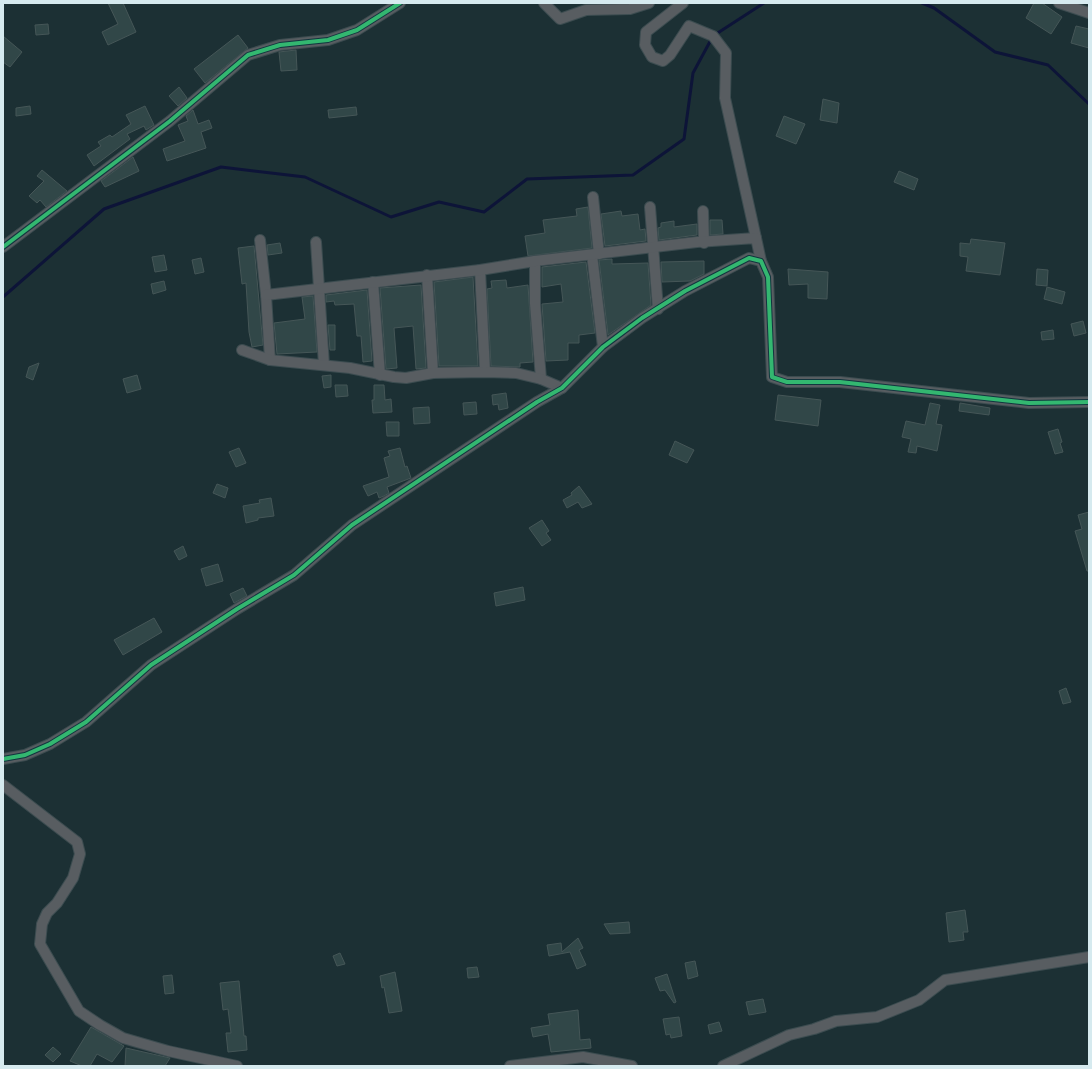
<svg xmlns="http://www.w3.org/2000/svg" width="1092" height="1069" viewBox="0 0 1092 1069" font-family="'Playfair Display',serif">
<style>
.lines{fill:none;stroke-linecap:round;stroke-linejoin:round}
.stream{stroke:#0d1438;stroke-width:3}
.building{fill:#314748;stroke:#455657}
.street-casing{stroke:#3c4c50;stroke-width:12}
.street{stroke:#585d61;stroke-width:10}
.cycleway-casing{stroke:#12363f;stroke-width:6}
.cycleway{stroke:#33b770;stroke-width:4}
</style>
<rect width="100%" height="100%" fill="#1c3034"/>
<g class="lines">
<!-- stream -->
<g class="stream">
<path d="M 922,3 L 934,8 L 995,52 L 1048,65 L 1089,104"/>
<path d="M 3,297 L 104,209 L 221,167 L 305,177 L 391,217 L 439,202 L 484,212 L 527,179 L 633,175 L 684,139 L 693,73 L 713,36 L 764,3"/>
</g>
</g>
<!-- building -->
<g class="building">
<path d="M 108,3 L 123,3 L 136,32 L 108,45 L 102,32 L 118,24 Z"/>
<path d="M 1034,3 L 1042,3 L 1062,17 L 1051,34 L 1026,18 Z"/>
<path d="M 48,24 L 49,34 L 36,35 L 35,25 Z"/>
<path d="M 1076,26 L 1089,29 L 1089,48 L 1071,43 Z"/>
<path d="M 238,35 L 248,48 L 205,83 L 194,69 Z"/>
<path d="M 3,36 L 22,52 L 10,67 L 3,62 Z"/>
<path d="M 296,50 L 297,70 L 281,71 L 279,52 Z"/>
<path d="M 179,87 L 187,98 L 178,106 L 169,96 Z"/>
<path d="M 823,99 L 839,103 L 837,123 L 820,120 Z"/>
<path d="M 30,106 L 31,114 L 16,116 L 16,108 Z"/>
<path d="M 145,106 L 154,125 L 146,130 L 144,126 L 127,134 L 130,139 L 94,166 L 87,155 L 101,146 L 98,142 L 110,135 L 112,137 L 131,124 L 126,115 Z"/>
<path d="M 356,107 L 357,115 L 329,118 L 328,110 Z"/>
<path d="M 193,110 L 198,124 L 209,120 L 212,128 L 201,132 L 206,148 L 167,161 L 163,149 L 185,141 L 178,125 L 188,121 L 186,116 Z"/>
<path d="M 784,116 L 805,124 L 796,144 L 776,136 Z"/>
<path d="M 133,157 L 139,171 L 105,187 L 101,181 Z"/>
<path d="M 42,170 L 67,191 L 46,207 L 40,200 L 37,203 L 29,196 L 44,181 L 37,176 Z"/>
<path d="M 899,171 L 918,179 L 914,190 L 894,182 Z"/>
<path d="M 588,207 L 592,248 L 528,256 L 525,236 L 545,233 L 543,220 L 577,216 L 576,209 Z"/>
<path d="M 621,211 L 622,216 L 638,214 L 640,230 L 645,229 L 646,241 L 605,246 L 601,214 Z"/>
<path d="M 710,220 L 722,220 L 723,234 L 710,235 Z"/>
<path d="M 674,221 L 674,227 L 697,224 L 697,235 L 659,240 L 658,228 L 661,227 L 661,223 Z"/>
<path d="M 971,239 L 1005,243 L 1000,275 L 966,271 L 968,257 L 960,256 L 960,243 L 970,244 Z"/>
<path d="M 280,243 L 282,253 L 268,255 L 267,245 Z"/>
<path d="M 254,246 L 263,345 L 252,347 L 249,332 L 246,283 L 242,284 L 238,248 Z"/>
<path d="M 164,255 L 167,270 L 155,272 L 152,257 Z"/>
<path d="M 201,258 L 204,272 L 195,274 L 192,260 Z"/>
<path d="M 612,259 L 612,264 L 648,263 L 651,305 L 608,335 L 599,260 Z"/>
<path d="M 704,261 L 704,274 L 690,281 L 662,282 L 661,262 Z"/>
<path d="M 586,262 L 595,333 L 579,335 L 579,343 L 568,343 L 568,360 L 546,361 L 542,304 L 563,302 L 561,284 L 542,287 L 542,267 Z"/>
<path d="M 788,269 L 828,272 L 827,299 L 808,298 L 808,284 L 789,285 Z"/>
<path d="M 1037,269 L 1048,270 L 1047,286 L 1036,285 Z"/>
<path d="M 473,277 L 478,366 L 439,366 L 434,282 Z"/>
<path d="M 506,280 L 507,288 L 528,285 L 533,362 L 520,363 L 520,367 L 491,366 L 487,289 L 492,288 L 491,281 Z"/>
<path d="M 164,281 L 166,290 L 153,294 L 151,284 Z"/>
<path d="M 421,285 L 426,368 L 416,369 L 413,326 L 394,328 L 397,368 L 386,369 L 380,288 Z"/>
<path d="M 1047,287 L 1065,292 L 1062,304 L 1044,299 Z"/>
<path d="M 367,290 L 372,361 L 363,362 L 361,336 L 357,336 L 354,304 L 335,305 L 334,301 L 326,302 L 326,295 Z"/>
<path d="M 313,296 L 317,352 L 277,354 L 274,323 L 305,319 L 302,297 Z"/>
<path d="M 1083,321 L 1086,333 L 1074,336 L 1071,324 Z"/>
<path d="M 328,325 L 335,325 L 335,350 L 330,350 Z"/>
<path d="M 1053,330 L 1054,339 L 1042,340 L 1041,332 Z"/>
<path d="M 39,363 L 33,380 L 26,377 L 29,367 Z"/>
<path d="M 137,375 L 141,389 L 127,393 L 123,379 Z"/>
<path d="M 331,375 L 331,387 L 324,388 L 322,376 Z"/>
<path d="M 335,385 L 347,385 L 348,396 L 336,397 Z"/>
<path d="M 374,385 L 384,385 L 385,400 L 391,399 L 392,412 L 373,413 L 372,400 L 374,400 Z"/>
<path d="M 506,393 L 508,408 L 499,410 L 498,404 L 493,405 L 492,395 Z"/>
<path d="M 778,395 L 821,400 L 818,426 L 775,420 Z"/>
<path d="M 476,402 L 477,414 L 464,415 L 463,403 Z"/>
<path d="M 930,403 L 940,405 L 936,424 L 942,425 L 937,451 L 917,446 L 916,453 L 908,452 L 911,439 L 902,437 L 906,421 L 925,425 Z"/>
<path d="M 960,403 L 990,408 L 989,415 L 959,411 Z"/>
<path d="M 429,407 L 430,423 L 414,424 L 413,408 Z"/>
<path d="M 386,422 L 399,422 L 399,436 L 387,436 Z"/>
<path d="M 1058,429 L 1062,442 L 1060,443 L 1063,452 L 1055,454 L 1048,432 Z"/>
<path d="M 675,441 L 694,450 L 687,463 L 669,455 Z"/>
<path d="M 239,448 L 246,463 L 236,467 L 229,452 Z"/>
<path d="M 400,448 L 405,467 L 407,466 L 411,478 L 387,487 L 389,493 L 384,496 L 379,498 L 377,492 L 368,496 L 363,486 L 389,477 L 384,458 L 390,456 L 388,451 Z"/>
<path d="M 217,484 L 228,488 L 225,498 L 213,493 Z"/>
<path d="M 579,486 L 592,504 L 582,508 L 578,502 L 567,508 L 563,500 L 572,495 L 571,493 Z"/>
<path d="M 271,498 L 274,516 L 258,518 L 258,520 L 246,523 L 243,506 L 260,503 L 259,500 Z"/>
<path d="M 1089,512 L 1089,571 L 1087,571 L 1075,531 L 1082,529 L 1078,515 Z"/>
<path d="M 542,520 L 549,531 L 546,533 L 551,540 L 542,546 L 529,528 Z"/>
<path d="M 183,546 L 187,556 L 179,560 L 174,551 Z"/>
<path d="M 218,564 L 223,581 L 206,586 L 201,569 Z"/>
<path d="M 523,587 L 525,600 L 496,606 L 494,593 Z"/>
<path d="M 243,588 L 247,596 L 234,603 L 230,594 Z"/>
<path d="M 154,618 L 162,632 L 123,655 L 114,640 Z"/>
<path d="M 1066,688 L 1071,702 L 1063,704 L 1059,691 Z"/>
<path d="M 965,910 L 968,932 L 963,932 L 964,940 L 949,942 L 946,913 Z"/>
<path d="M 629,922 L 630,933 L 610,934 L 604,924 Z"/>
<path d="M 578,938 L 583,948 L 579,950 L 586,965 L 577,969 L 570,952 L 549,956 L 547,945 L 561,943 L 562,952 Z"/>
<path d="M 340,953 L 345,964 L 337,966 L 333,956 Z"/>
<path d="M 695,961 L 698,976 L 688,979 L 685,963 Z"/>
<path d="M 477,967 L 479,977 L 468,978 L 467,968 Z"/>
<path d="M 395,972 L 402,1011 L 389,1013 L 384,987 L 382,988 L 380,976 Z"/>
<path d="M 667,974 L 676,1002 L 674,1003 L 665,990 L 660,991 L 655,978 Z"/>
<path d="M 172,975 L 174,993 L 165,994 L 163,976 Z"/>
<path d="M 239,981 L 244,1036 L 246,1036 L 247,1050 L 228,1052 L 226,1033 L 231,1033 L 228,1009 L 223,1010 L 220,983 Z"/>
<path d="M 763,999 L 766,1012 L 749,1015 L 746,1002 Z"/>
<path d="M 578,1010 L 580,1040 L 590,1039 L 591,1048 L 551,1052 L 548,1034 L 533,1037 L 531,1028 L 550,1025 L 548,1014 Z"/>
<path d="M 679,1017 L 682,1036 L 671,1038 L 670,1034 L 666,1035 L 663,1019 Z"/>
<path d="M 719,1022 L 722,1031 L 710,1034 L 708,1025 Z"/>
<path d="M 91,1027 L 124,1046 L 112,1062 L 97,1054 L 90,1066 L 82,1066 L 70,1061 Z"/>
<path d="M 53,1047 L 61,1054 L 53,1062 L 45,1055 Z"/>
<path d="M 126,1048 L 170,1058 L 165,1066 L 125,1066 Z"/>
</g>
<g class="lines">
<defs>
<g id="street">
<path d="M 544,3 L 560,19 L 586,10 L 630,9 L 649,3"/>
<path d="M 683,3 L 646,32 L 645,45 L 652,57 L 663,61 L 670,55 L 689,26 L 713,36 L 726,53 L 725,98 L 756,238"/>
<path d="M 1059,3 L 1089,13"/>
<path d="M 593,197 L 599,254"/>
<path d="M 650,207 L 658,309"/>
<path d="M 703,211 L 704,243"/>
<path d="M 260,240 L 266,295 L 270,360"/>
<path d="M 316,242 L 324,365"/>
<path d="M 3,247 L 170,121 L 248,55 L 280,45 L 328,40 L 357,30 L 400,3"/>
<path d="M 592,255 L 603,347"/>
<path d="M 535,261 L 535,303 L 541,379"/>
<path d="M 480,270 L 485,372"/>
<path d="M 427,275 L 433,373"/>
<path d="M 373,282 L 380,375"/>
<path d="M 266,295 L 480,270 L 535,261 L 697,242 L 756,238 L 761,261"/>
<path d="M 242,350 L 270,360 L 350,368 L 394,377 L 406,378 L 433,373 L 485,372 L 516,373 L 541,379 L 562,388"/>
<path d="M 3,759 L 25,755 L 50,744 L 86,722 L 151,665 L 237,609 L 294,575 L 352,525 L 537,402 L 562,388 L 603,347 L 642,318 L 685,291 L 749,258 L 761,261 L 768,277 L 772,377 L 787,382 L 840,382 L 1029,403 L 1089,402"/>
<path d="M 3,785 L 77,842 L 80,854 L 73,878 L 57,903 L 47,913 L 42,924 L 40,944 L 79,1011 L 100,1025 L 123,1038 L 168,1051 L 237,1066"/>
<path d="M 510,1066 L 583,1057 L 632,1066"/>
<path d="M 723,1066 L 789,1035 L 814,1029 L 836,1021 L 877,1017 L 919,1000 L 945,980 L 1089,957"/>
</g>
</defs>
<!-- street casing -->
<use href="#street" class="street-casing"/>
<!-- street -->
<use href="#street" class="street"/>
<defs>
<g id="cycleway">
<path d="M 3,247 L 170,121 L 248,55 L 280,45 L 328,40 L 357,30 L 400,3"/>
<path d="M 3,759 L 25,755 L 50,744 L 86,722 L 151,665 L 237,609 L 294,575 L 352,525 L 537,402 L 562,388 L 603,347 L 642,318 L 685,291 L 749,258 L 761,261 L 768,277 L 772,377 L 787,382 L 840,382 L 1029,403 L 1089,402"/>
</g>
</defs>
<!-- cycleway casing -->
<use href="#cycleway" class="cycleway-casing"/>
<!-- cycleway -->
<use href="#cycleway" class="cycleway"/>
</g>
<!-- border -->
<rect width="1092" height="1069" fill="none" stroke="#d6eaef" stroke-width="8"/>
</svg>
